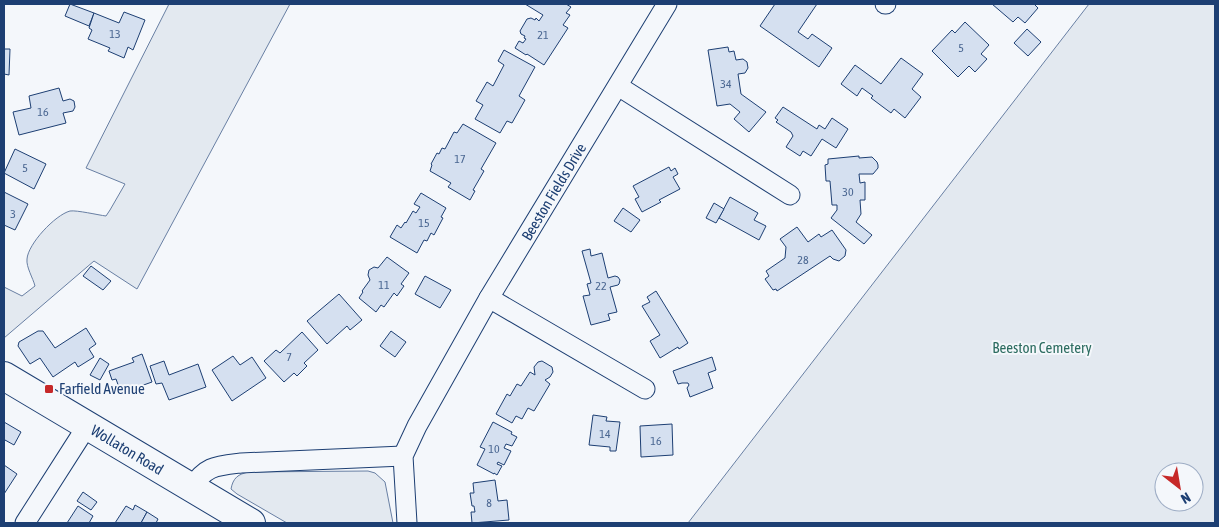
<svg xmlns="http://www.w3.org/2000/svg" width="1219" height="527" viewBox="0 0 1219 527" font-family="'Asap Condensed',sans-serif">
<style>
.green{fill:#e3e9f0;stroke:#687fa3;fill-rule:evenodd}
.building{fill:#d5e0f0;stroke:#1d3f73}
.lines{fill:none;stroke-linecap:round;stroke-linejoin:round}
.street-casing{stroke:#1d3f73;stroke-width:21}
.secondary-casing{stroke:#1d3f73;stroke-width:30}
.street{stroke:#f4f7fb;stroke-width:19}
.secondary{stroke:#f4f7fb;stroke-width:28}
.poi-dot{fill:#c62828;stroke:#f4f7fb;stroke-width:2}
.labels{text-anchor:middle;stroke-width:4;stroke-linejoin:round;paint-order:stroke}
.number-label{font-size:12px;fill:#4b6792}
.street-label{font-size:15px;fill:#1d3f73;stroke:#f4f7fb}
.park-label{font-size:15px;fill:#2c6c60;stroke:#f4f7fb}
.poi-label{font-size:15px;fill:#1d3f73;stroke:#f4f7fb;text-anchor:start}
</style>
<rect width="100%" height="100%" fill="#f4f7fb"/>
<!-- green -->
<g class="green">
<path d="M 169,4 L 290,4 L 137,289 L 94,261 L 4,338 L 4,287 L 22,296 L 35,286 C 33,278 26,267 27,259 C 28,244 55,215 70,211 C 77,210 98,215 106,216 L 110,210 L 125,184 L 86,168 Z"/>
<path d="M 1089,4 L 1215,4 L 1215,523 L 688,523 ZM 1164,472 L 1194,472 L 1194,502 L 1164,502 Z"/>
<path d="M 368,471 L 375,473 L 385,482 L 393,523 L 287,523 L 237,494 L 231,489 C 233,478 238,474 249,472 Z"/>
</g>
<!-- building -->
<g class="building">
<path d="M 70,4 L 94,13 L 89,26 L 65,16 Z"/>
<path d="M 525,4 L 566,4 L 571,7 L 566,13 L 570,15 L 563,25 L 568,28 L 544,65 L 527,54 L 526,55 L 515,48 L 519,41 L 523,43 L 526,39 L 524,38 L 525,36 L 521,34 L 520,31 L 527,19 L 531,18 L 535,20 L 536,18 L 539,21 L 543,15 Z"/>
<path d="M 775,4 L 817,4 L 798,32 L 808,39 L 812,34 L 832,48 L 819,67 L 760,26 Z"/>
<path d="M 992,4 L 1034,4 L 1038,8 L 1025,23 L 1018,17 L 1013,22 Z"/>
<path d="M 124,12 L 145,20 L 133,50 L 128,47 L 124,58 L 108,51 L 110,48 L 88,39 L 92,30 L 89,28 L 94,13 L 119,23 Z"/>
<path d="M 965,22 L 989,45 L 981,54 L 987,59 L 975,72 L 969,66 L 958,77 L 932,51 L 952,30 L 955,33 Z"/>
<path d="M 1027,29 L 1041,42 L 1028,56 L 1014,43 Z"/>
<path d="M 728,47 L 729,52 L 734,51 L 736,60 L 743,59 L 747,62 L 748,68 L 745,73 L 738,74 L 741,94 L 766,112 L 749,132 L 734,119 L 740,112 L 730,104 L 717,106 L 708,50 Z"/>
<path d="M 4,49 L 10,49 L 9,75 L 4,74 Z"/>
<path d="M 504,50 L 535,67 L 519,96 L 525,100 L 512,123 L 507,121 L 500,133 L 475,119 L 483,105 L 476,101 L 487,82 L 493,86 L 504,65 L 498,61 Z"/>
<path d="M 901,58 L 923,74 L 912,89 L 921,97 L 905,118 L 894,109 L 891,113 L 871,98 L 873,96 L 862,88 L 857,96 L 841,84 L 855,65 L 881,84 Z"/>
<path d="M 59,88 L 63,101 L 70,99 L 74,101 L 75,107 L 73,111 L 63,113 L 66,123 L 19,135 L 13,112 L 31,108 L 29,96 Z"/>
<path d="M 783,107 L 817,129 L 819,125 L 825,129 L 832,118 L 848,129 L 836,148 L 822,139 L 811,156 L 803,151 L 800,156 L 786,147 L 793,136 L 791,132 L 776,122 L 778,120 L 775,118 Z"/>
<path d="M 463,124 L 496,143 L 481,169 L 484,171 L 473,190 L 475,191 L 470,200 L 448,187 L 451,183 L 430,171 L 432,165 L 431,164 L 437,153 L 439,154 L 442,148 L 445,149 L 454,132 L 457,133 Z"/>
<path d="M 15,149 L 46,164 L 34,189 L 4,173 Z"/>
<path d="M 859,156 L 859,158 L 872,157 L 877,162 L 878,165 L 878,168 L 873,174 L 859,174 L 860,183 L 865,182 L 865,200 L 860,200 L 861,214 L 856,222 L 872,235 L 864,244 L 831,218 L 837,210 L 837,205 L 832,205 L 830,181 L 826,181 L 825,165 L 828,164 L 828,159 Z"/>
<path d="M 669,167 L 671,171 L 675,168 L 678,174 L 673,177 L 680,189 L 659,200 L 661,202 L 642,212 L 635,199 L 639,197 L 633,186 Z"/>
<path d="M 4,192 L 28,204 L 15,230 L 4,225 Z"/>
<path d="M 421,193 L 446,208 L 441,217 L 443,218 L 434,235 L 431,233 L 427,241 L 424,240 L 417,253 L 390,237 L 397,225 L 401,228 L 405,222 L 406,223 L 413,211 L 416,213 L 420,207 L 414,204 Z"/>
<path d="M 730,197 L 758,213 L 754,220 L 766,226 L 759,240 L 719,218 Z"/>
<path d="M 714,203 L 724,209 L 716,223 L 706,218 Z"/>
<path d="M 623,208 L 640,220 L 631,232 L 614,221 Z"/>
<path d="M 797,227 L 808,242 L 819,234 L 821,237 L 832,230 L 846,250 L 845,256 L 839,261 L 833,259 L 830,256 L 777,291 L 776,289 L 773,290 L 765,279 L 769,276 L 766,271 L 785,258 L 786,247 L 780,239 Z"/>
<path d="M 590,249 L 591,256 L 602,253 L 608,278 L 615,276 L 618,277 L 620,280 L 619,284 L 618,285 L 610,287 L 617,312 L 608,314 L 610,320 L 591,325 L 583,296 L 590,295 L 587,284 L 591,283 L 582,251 Z"/>
<path d="M 387,257 L 409,273 L 401,284 L 404,286 L 397,296 L 394,293 L 384,307 L 381,305 L 376,312 L 359,298 L 363,292 L 362,291 L 370,280 L 368,275 L 369,270 L 374,267 L 378,268 Z"/>
<path d="M 91,266 L 111,281 L 103,290 L 83,276 Z"/>
<path d="M 425,276 L 451,290 L 440,308 L 415,294 Z"/>
<path d="M 656,291 L 688,343 L 679,349 L 678,347 L 660,358 L 650,341 L 660,335 L 642,306 L 650,302 L 647,297 Z"/>
<path d="M 339,294 L 362,320 L 350,330 L 347,326 L 327,344 L 307,321 Z"/>
<path d="M 86,328 L 96,344 L 89,349 L 94,357 L 78,367 L 75,362 L 53,377 L 40,358 L 30,364 L 18,346 L 19,342 L 38,331 L 43,331 L 55,348 Z"/>
<path d="M 391,331 L 406,342 L 395,357 L 380,346 Z"/>
<path d="M 302,332 L 318,350 L 304,363 L 307,366 L 297,376 L 294,373 L 284,382 L 264,361 L 276,350 L 280,353 Z"/>
<path d="M 142,354 L 152,382 L 121,393 L 116,379 L 112,380 L 109,371 L 134,362 L 132,358 Z"/>
<path d="M 233,356 L 240,365 L 252,357 L 266,378 L 232,401 L 212,370 Z"/>
<path d="M 712,357 L 716,370 L 708,373 L 713,388 L 690,397 L 687,388 L 689,385 L 688,383 L 682,383 L 678,384 L 673,371 Z"/>
<path d="M 100,358 L 109,364 L 100,380 L 90,375 Z"/>
<path d="M 164,361 L 169,375 L 198,364 L 206,387 L 169,400 L 162,383 L 156,384 L 150,366 Z"/>
<path d="M 542,361 L 552,367 L 553,372 L 550,377 L 545,380 L 550,384 L 534,411 L 528,408 L 522,419 L 516,416 L 512,423 L 496,414 L 507,394 L 510,396 L 517,384 L 521,386 L 530,372 L 535,375 L 534,367 L 538,362 Z"/>
<path d="M 593,415 L 607,417 L 606,421 L 620,422 L 616,451 L 610,451 L 610,447 L 589,445 Z"/>
<path d="M 4,422 L 21,432 L 14,445 L 5,440 L 4,443 Z"/>
<path d="M 493,422 L 512,432 L 511,434 L 517,437 L 512,446 L 506,444 L 504,448 L 511,451 L 504,465 L 498,462 L 497,464 L 502,466 L 497,475 L 494,473 L 494,474 L 477,465 L 485,449 L 480,447 Z"/>
<path d="M 672,424 L 673,455 L 641,457 L 640,426 Z"/>
<path d="M 4,465 L 17,474 L 4,494 Z"/>
<path d="M 495,480 L 498,501 L 507,500 L 509,520 L 472,523 L 471,512 L 475,512 L 474,506 L 472,506 L 470,493 L 474,493 L 473,483 Z"/>
<path d="M 83,492 L 97,502 L 91,510 L 77,501 Z"/>
<path d="M 135,505 L 147,512 L 141,523 L 115,523 L 126,506 L 133,510 Z"/>
<path d="M 78,506 L 93,516 L 89,523 L 67,523 Z"/>
<path d="M 147,512 L 158,519 L 156,523 L 141,523 Z"/>
</g>
<g class="lines">
<defs>
<g id="street">
<path d="M 885,4 L 886,4"/>
<path d="M 618,86 L 790,195"/>
<path d="M 489,298 L 645,389"/>
<path d="M 191,488 C 206,466 215,466 241,463 L 403,456"/>
<path d="M 25,523 L 87,426"/>
<path d="M 407,523 L 403,456 L 417,426 L 489,298 L 667,4"/>
</g>
<path id="secondary" d="M 4,376 L 251,523"/>
</defs>
<!-- street casing -->
<use href="#street" class="street-casing"/>
<!-- secondary casing -->
<use href="#secondary" class="secondary-casing"/>
<!-- street -->
<use href="#street" class="street"/>
<!-- secondary -->
<use href="#secondary" class="secondary"/>
</g>
<!-- markers -->
<rect class="poi-dot" x="44" y="384" width="10" height="10" rx="2.5"/>
<g class="labels">
<!-- number labels -->
<g class="number-label">
<text x="115" y="38">13</text>
<text x="543" y="39">21</text>
<text x="961" y="52">5</text>
<text x="726" y="88">34</text>
<text x="43" y="116">16</text>
<text x="460" y="163">17</text>
<text x="25" y="172">5</text>
<text x="848" y="196">30</text>
<text x="13" y="218">3</text>
<text x="424" y="227">15</text>
<text x="803" y="264">28</text>
<text x="384" y="289">11</text>
<text x="601" y="290">22</text>
<text x="289" y="361">7</text>
<text x="605" y="438">14</text>
<text x="656" y="445">16</text>
<text x="494" y="453">10</text>
<text x="489" y="507">8</text>
</g>
<!-- street labels -->
<g class="street-label">
<text transform="translate(554 192) rotate(-59)" y="5">Beeston Fields Drive</text>
<text transform="translate(127 450) rotate(31)" y="5">Wollaton Road</text>
</g>
<!-- park labels -->
<g class="park-label">
<text x="1042" y="353">Beeston Cemetery</text>
</g>
<!-- poi labels -->
<g class="poi-label">
<text x="59" y="394">Farfield Avenue</text>
</g>
</g>
<!-- border -->
<rect width="1219" height="527" fill="none" stroke="#1d3f73" stroke-width="10"/>
<!-- north arrow -->
<g transform="translate(1179 487) rotate(149)"><circle r="24" fill="#f4f7fb" stroke="#9eadc5"/>
<path d="M0-4L9 19L0 12L-9 19Z" fill="#c62828"/>
<text y="-8" font-size="14" font-weight="bold" text-anchor="middle" fill="#1d3f73">N</text>
</g>
</svg>
